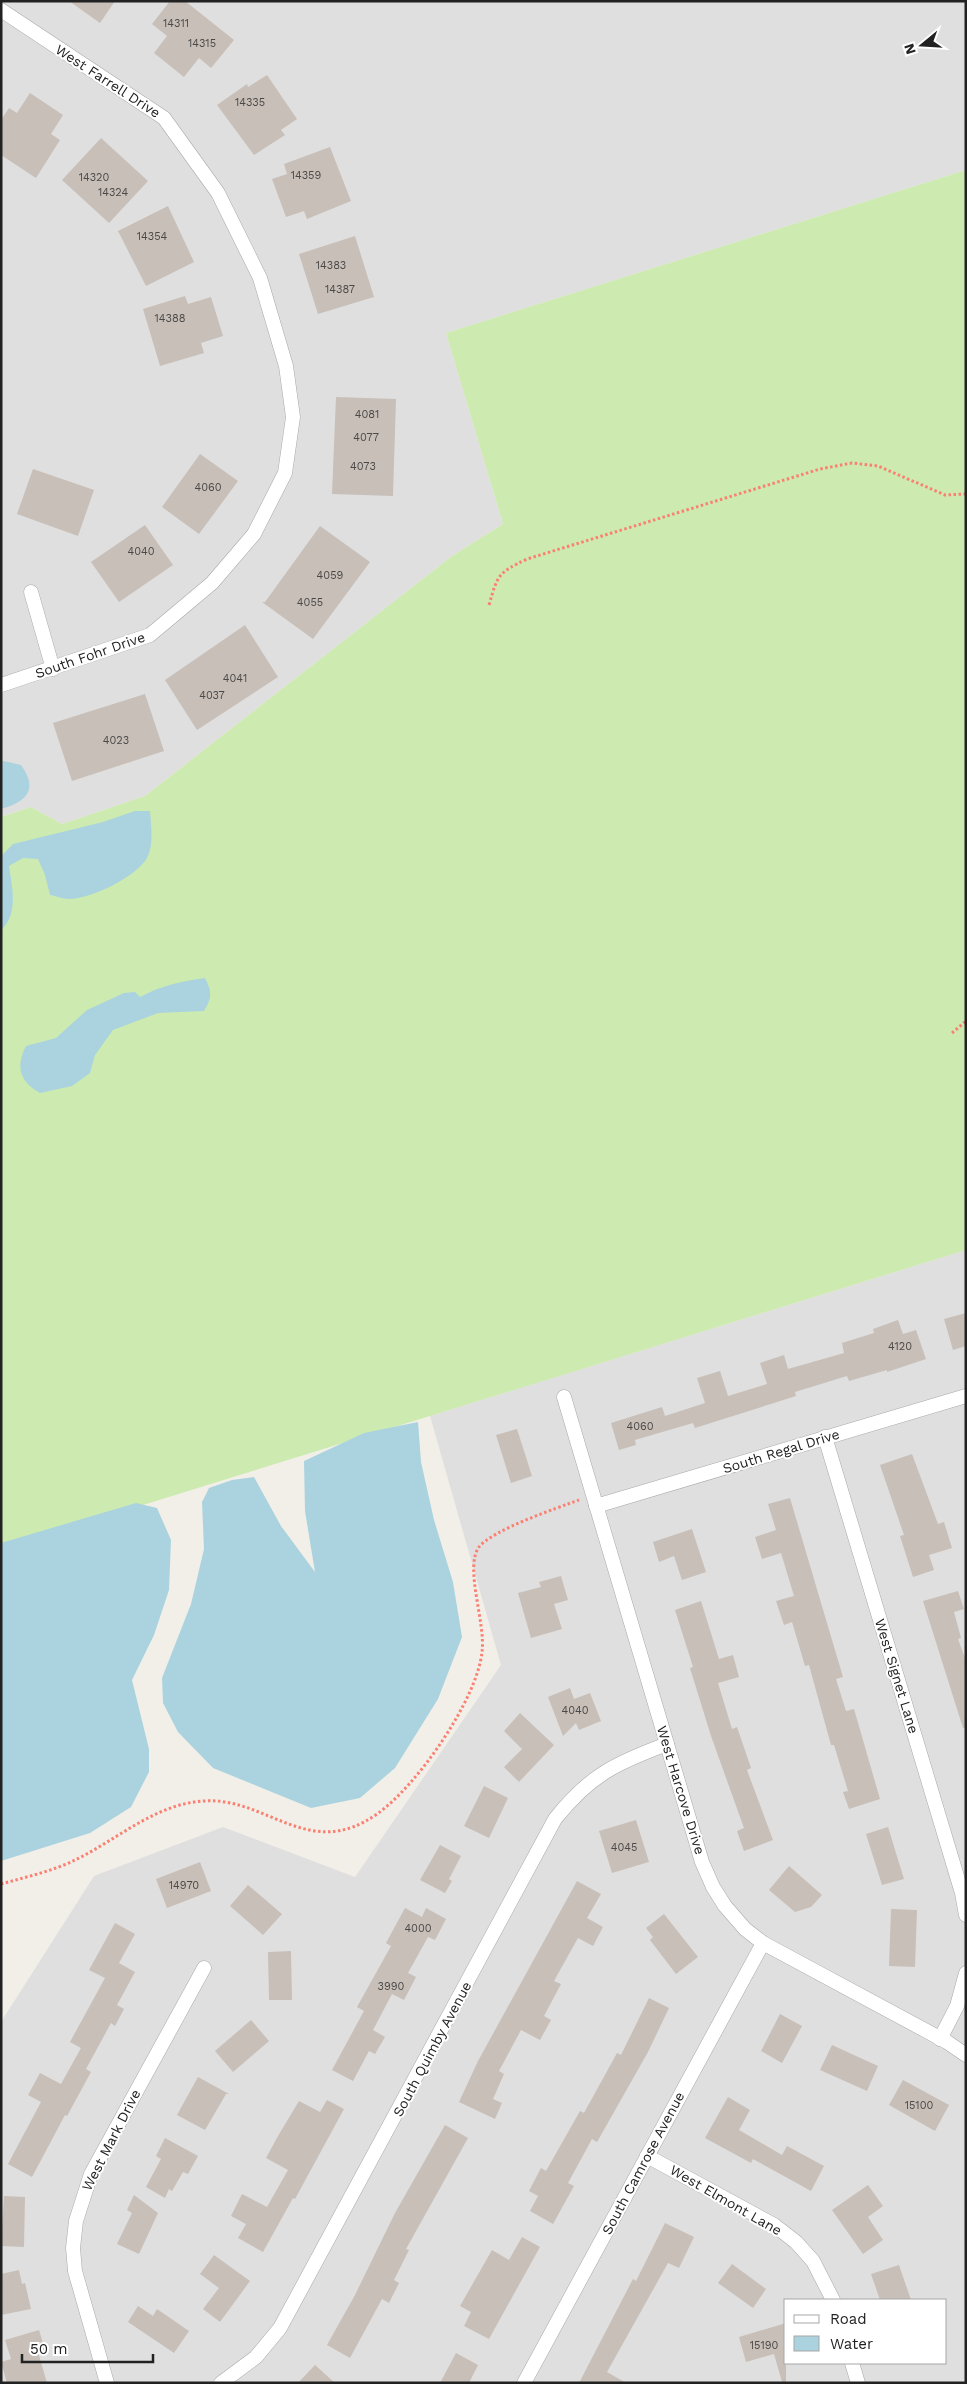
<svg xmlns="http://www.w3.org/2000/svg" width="967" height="2384" viewBox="0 0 967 2384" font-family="'Work Sans',sans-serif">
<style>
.residential{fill:#e0dfdf;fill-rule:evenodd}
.grass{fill:#cdebb0}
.water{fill:#aad3df}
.building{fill:#c7bfb8}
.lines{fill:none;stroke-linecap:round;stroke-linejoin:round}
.street-casing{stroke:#a9a9a9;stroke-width:15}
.path{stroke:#fa8072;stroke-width:3;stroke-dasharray:2.5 2.5;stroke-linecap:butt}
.street{stroke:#fff;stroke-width:14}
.labels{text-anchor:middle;stroke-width:4;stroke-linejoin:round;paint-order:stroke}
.number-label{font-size:11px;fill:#4b4948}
.street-label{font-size:14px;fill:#222;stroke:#fff}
</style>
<rect width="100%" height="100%" fill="#f2efe9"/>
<!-- residential -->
<g class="residential">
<path d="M 1,1 L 966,1 L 966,170 L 446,333 L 503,524 L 452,556 L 145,796 L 62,824 L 31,807 L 1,817 Z"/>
<path d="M 966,1250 L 966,2383 L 1,2383 L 1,2022 L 94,1876 L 223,1827 L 355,1877 L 501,1665 L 430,1416 ZM 786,2300 L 946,2300 L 946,2363 L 786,2363 Z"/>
</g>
<!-- grass -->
<path class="grass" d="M 966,170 L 966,1250 L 1,1549 L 1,817 L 31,807 L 62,824 L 145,796 L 452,556 L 503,524 L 446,333 Z"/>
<!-- water -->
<g class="water">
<path d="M 4,761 L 21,765 C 38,789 28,801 1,809 L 1,762 Z"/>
<path d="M 135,811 L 150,811 C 151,826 154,845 147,858 C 136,877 91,899 69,899 C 63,899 56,896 50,895 L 45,875 L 38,859 L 23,858 L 9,866 C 12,887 19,914 1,930 L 1,856 L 13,844 L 103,822 Z"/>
<path d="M 205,978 C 212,991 212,998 204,1011 L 158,1013 L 113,1030 L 95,1055 L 90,1073 L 72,1086 L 40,1093 C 20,1082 15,1067 26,1046 L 56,1038 L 87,1010 L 124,993 L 135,992 L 140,997 C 160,986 182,981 205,978 Z"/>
<path d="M 418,1422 L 421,1462 L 434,1520 L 453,1582 L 462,1637 L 438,1699 L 395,1768 L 360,1798 L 311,1808 L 213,1768 L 178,1732 L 163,1703 L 162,1678 L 191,1604 L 204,1549 L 202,1502 L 209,1488 L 232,1480 L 254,1477 L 281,1526 L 315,1572 L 305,1511 L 304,1461 L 364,1433 Z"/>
<path d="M 136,1503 L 157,1508 L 171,1540 L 169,1590 L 154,1635 L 132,1680 L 149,1749 L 149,1772 L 131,1807 L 90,1833 L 1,1861 L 1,1543 Z"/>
</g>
<!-- building -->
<g class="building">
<path d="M 69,1 L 115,1 L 100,23 Z"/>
<path d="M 170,1 L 185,1 L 234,40 L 211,68 L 199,58 L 184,77 L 154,53 L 167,36 L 152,24 Z"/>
<path d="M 267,75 L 297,119 L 281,130 L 285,135 L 254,155 L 217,105 L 247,84 L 248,87 Z"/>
<path d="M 30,93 L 63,115 L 51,134 L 60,140 L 36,178 L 1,155 L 1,120 L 9,108 L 17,113 Z"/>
<path d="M 101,138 L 148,181 L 109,223 L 62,180 Z"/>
<path d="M 330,147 L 351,201 L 307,219 L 304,211 L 286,217 L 272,179 L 287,174 L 284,164 Z"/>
<path d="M 168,206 L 194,262 L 146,286 L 118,231 Z"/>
<path d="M 355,236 L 374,297 L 318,314 L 299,254 Z"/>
<path d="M 185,296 L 188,304 L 211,297 L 223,336 L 201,343 L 204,353 L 160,366 L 143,309 Z"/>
<path d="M 336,397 L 396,399 L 393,496 L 332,494 Z"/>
<path d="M 200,454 L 238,481 L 199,534 L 162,507 Z"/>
<path d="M 33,469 L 94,490 L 78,536 L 17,514 Z"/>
<path d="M 145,525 L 173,565 L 119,602 L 91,562 Z"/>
<path d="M 320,526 L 370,562 L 313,639 L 262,602 L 265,602 Z"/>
<path d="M 245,625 L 278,677 L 197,730 L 165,680 Z"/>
<path d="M 145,694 L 164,751 L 72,781 L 53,723 Z"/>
<path d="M 966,1313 L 966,1346 L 953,1350 L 944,1319 Z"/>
<path d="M 898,1320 L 903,1334 L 916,1330 L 926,1359 L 887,1372 L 887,1370 L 849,1381 L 847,1376 L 795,1392 L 796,1396 L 695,1428 L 693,1423 L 635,1440 L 636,1445 L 619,1450 L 611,1423 L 662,1407 L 665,1416 L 705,1403 L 697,1378 L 720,1371 L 728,1396 L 767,1384 L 760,1363 L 784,1355 L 788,1369 L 844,1353 L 842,1343 L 874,1333 L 873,1329 Z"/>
<path d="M 517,1429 L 532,1476 L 511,1483 L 496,1435 Z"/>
<path d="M 912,1454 L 938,1524 L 944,1522 L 952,1548 L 929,1555 L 934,1570 L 913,1577 L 900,1536 L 904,1535 L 880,1465 Z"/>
<path d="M 790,1498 L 843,1677 L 836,1679 L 846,1711 L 854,1709 L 880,1799 L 849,1809 L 843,1792 L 848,1791 L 834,1745 L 831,1745 L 809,1665 L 805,1666 L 792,1622 L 784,1625 L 776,1601 L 794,1596 L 781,1553 L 762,1559 L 755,1537 L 776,1530 L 768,1504 Z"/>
<path d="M 692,1529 L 706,1572 L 682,1580 L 674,1556 L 659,1562 L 653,1542 Z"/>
<path d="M 561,1576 L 568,1600 L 554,1604 L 562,1629 L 531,1638 L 518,1593 L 541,1587 L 539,1582 Z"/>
<path d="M 958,1591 L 964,1609 L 954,1612 L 961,1638 L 958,1639 L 966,1661 L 966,1727 L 963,1728 L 923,1601 Z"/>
<path d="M 701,1601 L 719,1659 L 733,1655 L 739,1677 L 718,1683 L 732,1729 L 737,1727 L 751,1768 L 747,1770 L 773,1840 L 744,1851 L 737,1831 L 744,1828 L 711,1736 L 690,1668 L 693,1667 L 675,1610 Z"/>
<path d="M 570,1688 L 574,1699 L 590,1693 L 601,1721 L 579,1730 L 576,1723 L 563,1736 L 548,1697 Z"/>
<path d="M 520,1713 L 554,1745 L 519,1782 L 504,1767 L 522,1749 L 504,1731 Z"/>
<path d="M 484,1786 L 508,1798 L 489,1838 L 464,1826 Z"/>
<path d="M 636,1820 L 649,1862 L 612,1873 L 599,1831 Z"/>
<path d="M 888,1827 L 904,1879 L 882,1885 L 866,1834 Z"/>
<path d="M 440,1845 L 461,1856 L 449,1879 L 452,1881 L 445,1893 L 420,1880 Z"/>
<path d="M 200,1862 L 211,1891 L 167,1908 L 156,1879 Z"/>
<path d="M 789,1866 L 822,1895 L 811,1907 L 795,1912 L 769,1890 Z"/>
<path d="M 577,1881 L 601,1894 L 587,1918 L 603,1927 L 593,1946 L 578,1938 L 554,1981 L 561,1984 L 544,2016 L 551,2020 L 540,2040 L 521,2030 L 499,2071 L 504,2074 L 493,2099 L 502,2103 L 495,2119 L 459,2102 L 478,2061 Z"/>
<path d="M 248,1885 L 282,1914 L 263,1935 L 230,1906 Z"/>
<path d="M 405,1908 L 422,1917 L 426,1908 L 446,1919 L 435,1940 L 428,1937 L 408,1973 L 416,1977 L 404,2000 L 392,1994 L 373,2030 L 385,2037 L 375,2054 L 369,2051 L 353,2081 L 332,2070 L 364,2011 L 357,2007 L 391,1946 L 386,1943 Z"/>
<path d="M 891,1909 L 917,1910 L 915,1967 L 889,1966 Z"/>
<path d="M 664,1914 L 698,1957 L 676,1974 L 650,1940 L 653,1937 L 646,1928 Z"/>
<path d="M 115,1923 L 135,1934 L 119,1963 L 135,1972 L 117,2005 L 124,2009 L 115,2026 L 111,2023 L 86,2069 L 91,2072 L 67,2116 L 65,2115 L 32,2177 L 8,2164 L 41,2102 L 28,2095 L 40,2073 L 61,2084 L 81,2048 L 70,2042 L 105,1978 L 89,1970 Z"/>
<path d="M 291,1951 L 292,2000 L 269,2000 L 268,1952 Z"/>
<path d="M 649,1998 L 669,2008 L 648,2052 L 597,2142 L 592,2139 L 568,2183 L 574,2186 L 553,2224 L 530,2211 L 538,2196 L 529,2191 L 541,2168 L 546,2171 L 580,2111 L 584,2113 L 617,2053 L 621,2055 Z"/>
<path d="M 780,2014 L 802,2026 L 782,2063 L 761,2051 Z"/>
<path d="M 251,2020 L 269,2041 L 233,2072 L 215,2051 Z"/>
<path d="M 832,2045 L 878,2066 L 867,2091 L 820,2070 Z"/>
<path d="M 198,2077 L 229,2094 L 226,2094 L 205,2130 L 177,2115 Z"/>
<path d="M 903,2080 L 949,2105 L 935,2131 L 889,2105 Z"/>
<path d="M 728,2097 L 750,2110 L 739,2130 L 782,2155 L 787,2146 L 824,2166 L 811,2191 L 753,2159 L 751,2163 L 705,2138 Z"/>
<path d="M 327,2100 L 344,2109 L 295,2199 L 293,2198 L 263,2252 L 238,2238 L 246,2224 L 231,2216 L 242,2194 L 267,2207 L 288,2170 L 266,2158 L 278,2136 L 299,2101 L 320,2112 Z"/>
<path d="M 445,2125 L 468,2138 L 406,2249 L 409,2250 L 394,2280 L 399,2283 L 389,2303 L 382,2299 L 350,2358 L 327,2345 L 355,2295 L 395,2213 Z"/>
<path d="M 165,2138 L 198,2156 L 188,2174 L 183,2172 L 172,2191 L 169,2189 L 165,2198 L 146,2187 L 161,2159 L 156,2156 Z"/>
<path d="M 868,2185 L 883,2206 L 868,2217 L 883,2240 L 863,2254 L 832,2210 Z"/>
<path d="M 134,2195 L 158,2213 L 139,2254 L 117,2244 L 132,2213 L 127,2210 Z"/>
<path d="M 4,2196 L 25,2197 L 24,2247 L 1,2246 Z"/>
<path d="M 665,2223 L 694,2237 L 679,2268 L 668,2263 L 607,2372 L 626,2383 L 579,2383 L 633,2279 L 636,2281 Z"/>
<path d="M 522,2237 L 540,2247 L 489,2339 L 464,2326 L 471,2312 L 460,2306 L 492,2250 L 509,2260 Z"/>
<path d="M 214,2255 L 250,2281 L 220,2322 L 203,2309 L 219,2288 L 200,2274 Z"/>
<path d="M 732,2264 L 766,2289 L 753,2308 L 718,2283 Z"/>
<path d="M 899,2265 L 911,2300 L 880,2300 L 871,2274 Z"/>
<path d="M 19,2270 L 22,2284 L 25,2283 L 31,2309 L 1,2315 L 1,2274 Z"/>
<path d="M 138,2306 L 153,2316 L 157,2309 L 189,2331 L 174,2353 L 128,2322 Z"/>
<path d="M 786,2323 L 786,2382 L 782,2382 L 774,2354 L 746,2362 L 739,2337 Z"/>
<path d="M 39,2330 L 45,2350 L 38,2352 L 47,2383 L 7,2383 L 1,2362 L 11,2359 L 5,2340 Z"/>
<path d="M 456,2353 L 478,2365 L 469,2383 L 440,2383 Z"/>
<path d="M 315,2365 L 335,2383 L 298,2383 Z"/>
</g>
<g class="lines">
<defs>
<g id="street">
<path d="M 1,10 L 164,118 L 218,193 L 260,278 L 286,366 L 293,417 L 285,473 L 254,534 L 212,583 L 150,635 L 1,685"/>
<path d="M 31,592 L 53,669"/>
<path d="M 564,1397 L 702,1862 L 713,1887 L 725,1906 L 745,1929 L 763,1943 L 947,2042 L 966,2055"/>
<path d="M 825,1437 L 962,1893 L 966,1915"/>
<path d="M 596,1506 L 966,1396"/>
<path d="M 940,2039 L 957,2006 L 966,1973"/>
<path d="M 647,2156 L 774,2225 L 796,2242 L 813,2261 L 833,2300"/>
<path d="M 852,2363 L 858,2383"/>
<path d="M 107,2383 L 75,2271 L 73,2248 L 76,2221 L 91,2174 L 204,1968"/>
<path d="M 221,2383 L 256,2357 L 280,2328 L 555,1819 C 590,1775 616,1763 667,1744"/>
<path d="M 524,2383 L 763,1943"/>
</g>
</defs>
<!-- street casing -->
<use href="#street" class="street-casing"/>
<!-- path -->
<g class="path">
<path d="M 489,605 C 498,574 498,573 527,559 L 820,469 L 852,463 L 878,466 L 945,495 L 966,494"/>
<path d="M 952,1033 L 966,1021"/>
<path d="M 1,1884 C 26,1877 53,1871 75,1860 C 117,1840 156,1803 205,1801 C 267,1797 309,1862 377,1814 C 416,1787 477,1700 482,1652 C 486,1623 464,1568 479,1547 C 492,1530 557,1508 579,1500"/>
</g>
<!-- street -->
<use href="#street" class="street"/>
</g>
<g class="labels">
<!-- number labels -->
<g class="number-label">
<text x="176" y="27">14311</text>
<text x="202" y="47">14315</text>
<text x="250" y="106">14335</text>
<text x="306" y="179">14359</text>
<text x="94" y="181">14320</text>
<text x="113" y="196">14324</text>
<text x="152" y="240">14354</text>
<text x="331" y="269">14383</text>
<text x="340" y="293">14387</text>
<text x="170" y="322">14388</text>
<text x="367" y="418">4081</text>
<text x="366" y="441">4077</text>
<text x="363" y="470">4073</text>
<text x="208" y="491">4060</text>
<text x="141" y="555">4040</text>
<text x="330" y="579">4059</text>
<text x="310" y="606">4055</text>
<text x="235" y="682">4041</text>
<text x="212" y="699">4037</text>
<text x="116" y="744">4023</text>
<text x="900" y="1350">4120</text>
<text x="640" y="1430">4060</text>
<text x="575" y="1714">4040</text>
<text x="624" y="1851">4045</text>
<text x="184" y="1889">14970</text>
<text x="418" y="1932">4000</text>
<text x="391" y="1990">3990</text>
<text x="919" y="2109">15100</text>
<text x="764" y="2349">15190</text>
</g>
<!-- street labels -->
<g class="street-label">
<text transform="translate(108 81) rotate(33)" y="5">West Farrell Drive</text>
<text transform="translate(90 655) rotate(-19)" y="5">South Fohr Drive</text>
<text transform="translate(781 1451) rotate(-17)" y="5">South Regal Drive</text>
<text transform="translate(897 1676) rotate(73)" y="5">West Signet Lane</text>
<text transform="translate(681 1790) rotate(73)" y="5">West Harcove Drive</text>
<text transform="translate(432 2049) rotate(-62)" y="5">South Quimby Avenue</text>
<text transform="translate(111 2140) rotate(-63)" y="5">West Mark Drive</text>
<text transform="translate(643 2163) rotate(-62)" y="5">South Camrose Avenue</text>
<text transform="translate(726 2200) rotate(30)" y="5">West Elmont Lane</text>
</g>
</g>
<!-- border -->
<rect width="967" height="2384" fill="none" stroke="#222222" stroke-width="5"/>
<!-- legend -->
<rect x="784" y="2299" width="162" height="65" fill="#ffffff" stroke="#a7a7a7"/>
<rect x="794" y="2315" width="25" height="8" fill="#ffffff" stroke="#a7a7a7"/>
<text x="830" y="2324" font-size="15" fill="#222222">Road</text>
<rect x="794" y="2336" width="25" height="15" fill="#aad3df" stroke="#a7a7a7"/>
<text x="830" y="2349" font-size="15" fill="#222222">Water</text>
<!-- north arrow -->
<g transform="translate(922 45) rotate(252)" stroke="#ffffff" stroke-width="4" paint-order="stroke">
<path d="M0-4L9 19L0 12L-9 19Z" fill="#222222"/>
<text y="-8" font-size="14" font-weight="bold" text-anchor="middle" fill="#222222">N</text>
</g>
<!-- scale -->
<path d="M22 2354v8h131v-8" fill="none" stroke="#222222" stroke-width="2.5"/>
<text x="30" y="2354" font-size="15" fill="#222222" stroke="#ffffff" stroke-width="4" paint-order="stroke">50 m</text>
</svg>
